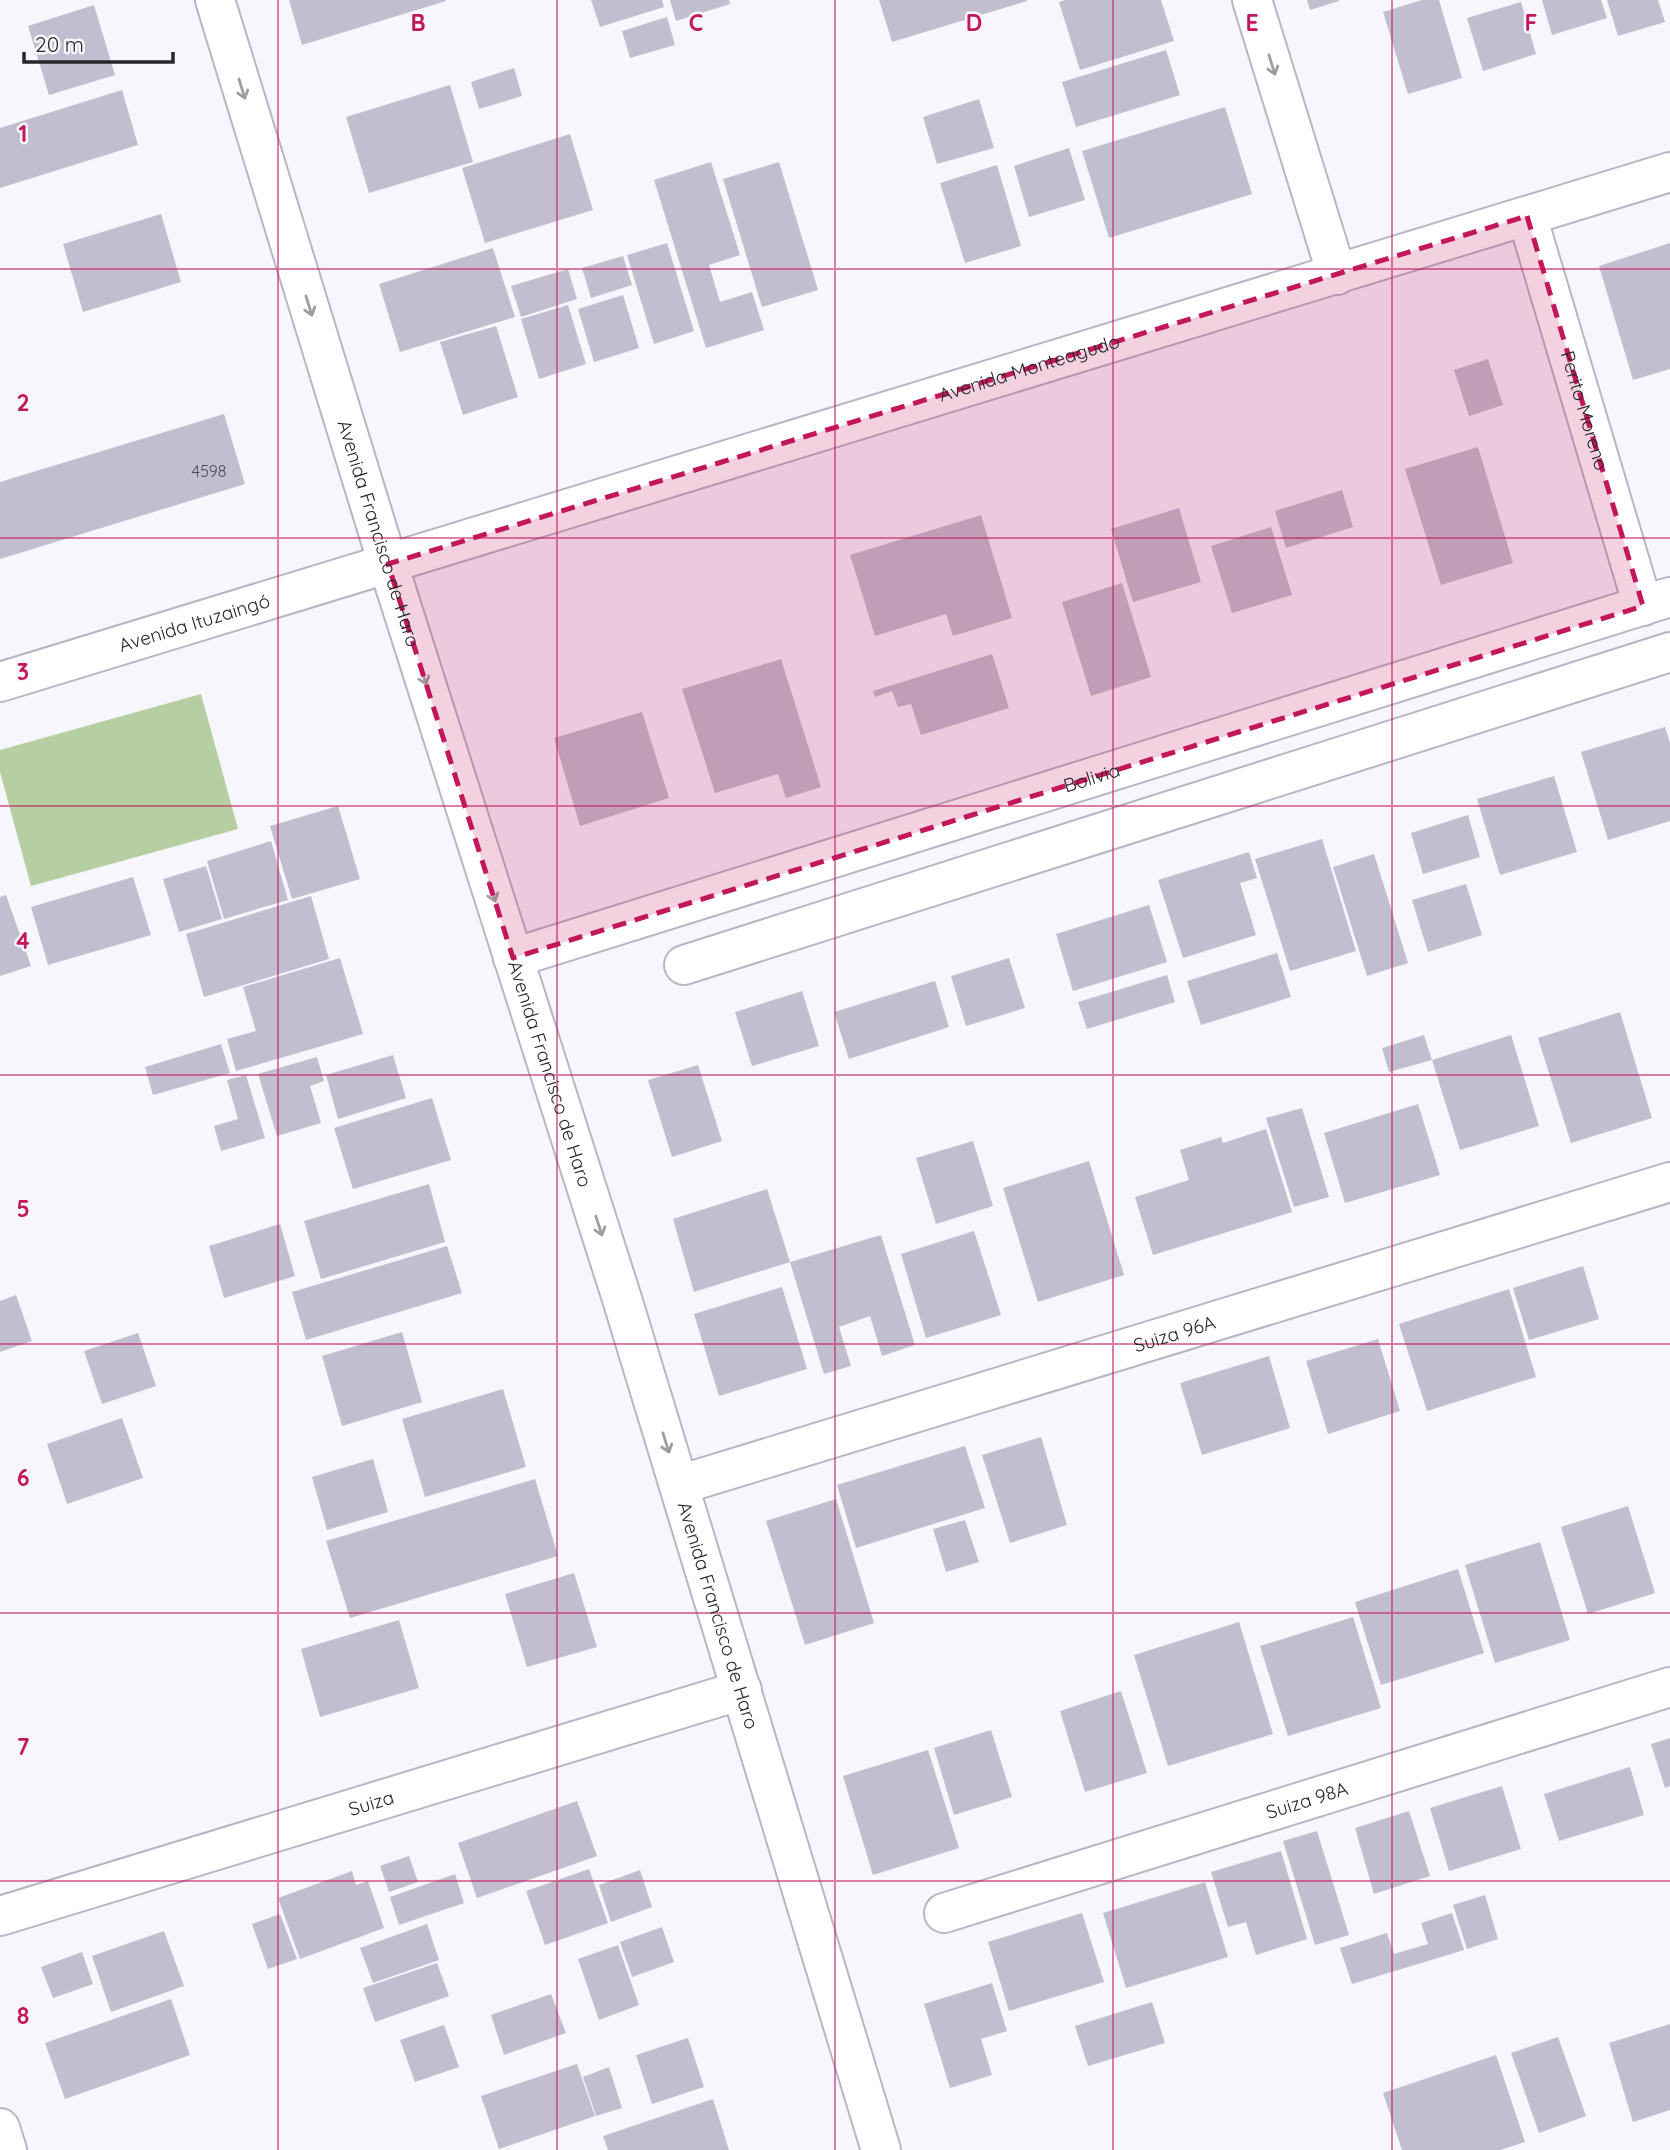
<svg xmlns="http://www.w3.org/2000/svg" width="1670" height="2150" viewBox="0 0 1670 2150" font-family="Quicksand,sans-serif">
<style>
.grass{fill:#b5cea2}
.building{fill:#c2bed0}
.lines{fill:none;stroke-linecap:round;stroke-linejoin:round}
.minor-casing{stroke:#b9b5c7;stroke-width:42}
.secondary-casing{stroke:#b9b5c7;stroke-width:42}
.primary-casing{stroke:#b9b5c7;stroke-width:42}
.minor{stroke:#fff;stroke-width:38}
.secondary{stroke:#fff;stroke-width:38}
.primary{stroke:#fff;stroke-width:38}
.oneway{stroke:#9e9da0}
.marked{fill:#c2185b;fill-opacity:0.2;stroke:#c2185b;stroke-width:5;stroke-dasharray:14 9;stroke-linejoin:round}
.grid{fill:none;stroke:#c2185b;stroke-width:2;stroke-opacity:0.55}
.labels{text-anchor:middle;stroke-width:5;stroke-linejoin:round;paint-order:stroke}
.number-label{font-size:16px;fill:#4e4c56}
.street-label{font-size:19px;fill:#27262d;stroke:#f7f6fd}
.grid-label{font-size:23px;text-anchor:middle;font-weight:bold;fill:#c2185b;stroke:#f7f6fd;stroke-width:5;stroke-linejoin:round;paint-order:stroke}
</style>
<rect width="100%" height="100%" fill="#f7f6fd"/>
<!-- grass -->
<path class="grass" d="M 201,694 L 238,829 L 31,886 L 0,772 L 0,750 Z"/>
<!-- building -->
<g class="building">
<path d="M 289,0 L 446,0 L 446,1 L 302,45 Z"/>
<path d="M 591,0 L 662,0 L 664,7 L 600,27 Z"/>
<path d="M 670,0 L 729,0 L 730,4 L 676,21 Z"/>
<path d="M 879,0 L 1027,0 L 1027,1 L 892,42 Z"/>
<path d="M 1065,0 L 1161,0 L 1174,41 L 1080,70 L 1059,2 Z"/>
<path d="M 1307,0 L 1339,0 L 1339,1 L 1310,10 Z"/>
<path d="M 1422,0 L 1439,0 L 1462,78 L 1408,94 L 1383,12 Z"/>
<path d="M 1542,0 L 1601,0 L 1607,18 L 1552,35 Z"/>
<path d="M 1607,0 L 1658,0 L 1665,22 L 1618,36 Z"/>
<path d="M 1521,2 L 1536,54 L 1483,71 L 1467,18 Z"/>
<path d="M 94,5 L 115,75 L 49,95 L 28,26 Z"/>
<path d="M 667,17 L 675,45 L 630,58 L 622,31 Z"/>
<path d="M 1166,50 L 1180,95 L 1076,127 L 1062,82 Z"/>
<path d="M 514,68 L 522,96 L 479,109 L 471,82 Z"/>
<path d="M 450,85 L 473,162 L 369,193 L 346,117 Z"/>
<path d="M 122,90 L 138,145 L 0,188 L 0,128 Z"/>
<path d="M 979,99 L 994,148 L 937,164 L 923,117 Z"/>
<path d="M 1225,107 L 1252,194 L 1109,238 L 1082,151 Z"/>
<path d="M 570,134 L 593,210 L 485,243 L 462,168 Z"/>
<path d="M 1069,148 L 1085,200 L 1029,217 L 1014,166 Z"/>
<path d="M 711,162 L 740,255 L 709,265 L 720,302 L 752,292 L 764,330 L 706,348 L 654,180 Z"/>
<path d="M 779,162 L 818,290 L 762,307 L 723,179 Z"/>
<path d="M 997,165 L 1021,246 L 965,263 L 940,183 Z"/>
<path d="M 161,214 L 181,282 L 83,312 L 63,244 Z"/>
<path d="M 667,243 L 694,331 L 654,344 L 627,255 Z"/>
<path d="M 1670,243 L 1670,369 L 1633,380 L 1599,266 Z"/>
<path d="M 493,248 L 515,317 L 400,352 L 379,284 Z"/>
<path d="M 623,256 L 632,285 L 591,298 L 582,268 Z"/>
<path d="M 568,269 L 577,299 L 521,317 L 511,286 Z"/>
<path d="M 623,295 L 639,348 L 594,362 L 578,309 Z"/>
<path d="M 568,305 L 586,364 L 539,379 L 521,319 Z"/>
<path d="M 496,326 L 518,397 L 463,415 L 440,342 Z"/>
<path d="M 1488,359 L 1503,405 L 1469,416 L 1454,370 Z"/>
<path d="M 224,414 L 245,484 L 0,559 L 0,482 Z"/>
<path d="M 1478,447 L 1513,563 L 1441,585 L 1405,469 Z"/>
<path d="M 1342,490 L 1353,527 L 1286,548 L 1275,511 Z"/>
<path d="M 1179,508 L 1201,582 L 1133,602 L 1111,529 Z"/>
<path d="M 981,515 L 1012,618 L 953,636 L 946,614 L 875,636 L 850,555 Z"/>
<path d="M 1271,527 L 1292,595 L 1232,613 L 1211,546 Z"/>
<path d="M 1122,583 L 1151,677 L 1091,696 L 1062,602 Z"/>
<path d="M 992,654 L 1009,708 L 921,735 L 911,704 L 898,707 L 892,691 L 875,697 L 873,691 Z"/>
<path d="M 781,659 L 821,787 L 786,798 L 778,774 L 715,793 L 682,689 Z"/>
<path d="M 642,712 L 669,798 L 580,826 L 554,738 Z"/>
<path d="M 1665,727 L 1670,743 L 1670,821 L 1608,840 L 1581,752 Z"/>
<path d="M 1554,776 L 1577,852 L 1500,875 L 1477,799 Z"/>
<path d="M 338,806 L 360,879 L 292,899 L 270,826 Z"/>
<path d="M 1468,815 L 1480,857 L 1423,874 L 1411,833 Z"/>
<path d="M 1322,839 L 1356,951 L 1290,971 L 1255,859 Z"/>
<path d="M 271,841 L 288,900 L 224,919 L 207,861 Z"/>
<path d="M 1249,852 L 1257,878 L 1240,883 L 1256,935 L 1183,958 L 1158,880 Z"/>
<path d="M 1374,854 L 1408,963 L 1367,976 L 1333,867 Z"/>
<path d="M 206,866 L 222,919 L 179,932 L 163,879 Z"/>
<path d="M 133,877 L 151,935 L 48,965 L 31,907 Z"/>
<path d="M 1466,884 L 1482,935 L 1428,952 L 1412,900 Z"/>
<path d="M 6,895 L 31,966 L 0,976 L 0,897 Z"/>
<path d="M 311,896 L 329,959 L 204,997 L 186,934 Z"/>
<path d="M 1149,905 L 1167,962 L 1073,991 L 1056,934 Z"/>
<path d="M 1277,953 L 1291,997 L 1201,1025 L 1187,981 Z"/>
<path d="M 340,958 L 363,1034 L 236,1071 L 227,1039 L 256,1031 L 243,987 Z"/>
<path d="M 1009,958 L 1025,1008 L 966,1026 L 951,976 Z"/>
<path d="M 1167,975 L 1175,1002 L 1087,1029 L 1078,1002 Z"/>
<path d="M 935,981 L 949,1027 L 849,1059 L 834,1012 Z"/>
<path d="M 802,991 L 819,1046 L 752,1066 L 735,1012 Z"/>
<path d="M 1620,1012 L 1652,1118 L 1571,1143 L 1538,1038 Z"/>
<path d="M 1424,1035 L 1432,1060 L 1389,1072 L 1382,1048 Z"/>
<path d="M 1511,1035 L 1539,1126 L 1460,1150 L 1432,1060 Z"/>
<path d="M 221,1044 L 230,1073 L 153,1095 L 145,1067 Z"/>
<path d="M 393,1055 L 406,1098 L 338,1119 L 326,1075 Z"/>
<path d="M 317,1057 L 324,1081 L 310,1086 L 321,1123 L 277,1136 L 258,1074 Z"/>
<path d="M 698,1065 L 722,1141 L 672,1157 L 648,1080 Z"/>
<path d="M 246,1075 L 265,1138 L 221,1151 L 214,1126 L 238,1119 L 227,1080 Z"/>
<path d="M 432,1098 L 451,1160 L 353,1189 L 334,1128 Z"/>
<path d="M 1418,1104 L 1440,1175 L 1345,1203 L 1324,1133 Z"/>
<path d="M 1302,1108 L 1329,1197 L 1294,1207 L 1266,1118 Z"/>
<path d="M 1266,1129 L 1292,1212 L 1153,1255 L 1135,1197 L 1189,1180 L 1180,1150 L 1221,1137 L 1223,1143 Z"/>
<path d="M 973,1141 L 993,1206 L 936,1224 L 916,1158 Z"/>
<path d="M 1089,1161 L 1124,1275 L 1038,1302 L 1003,1188 Z"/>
<path d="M 429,1184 L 445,1242 L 321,1279 L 304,1221 Z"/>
<path d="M 767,1189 L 790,1262 L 881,1235 L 915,1345 L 882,1356 L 870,1316 L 839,1327 L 851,1366 L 824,1374 L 790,1262 L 694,1292 L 673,1219 Z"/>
<path d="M 280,1224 L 295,1276 L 224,1298 L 209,1246 Z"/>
<path d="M 974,1231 L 1001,1315 L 926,1338 L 901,1254 Z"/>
<path d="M 447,1246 L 462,1293 L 306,1340 L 292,1292 Z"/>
<path d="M 1583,1266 L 1599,1319 L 1529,1340 L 1513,1288 Z"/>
<path d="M 782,1287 L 807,1369 L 719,1396 L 694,1314 Z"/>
<path d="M 1509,1289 L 1536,1377 L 1427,1411 L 1399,1324 Z"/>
<path d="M 16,1295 L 32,1341 L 0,1352 L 0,1301 Z"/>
<path d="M 402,1332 L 422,1402 L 342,1426 L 322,1356 Z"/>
<path d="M 138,1333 L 156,1386 L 102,1404 L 84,1351 Z"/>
<path d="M 1378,1339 L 1400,1411 L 1328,1434 L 1306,1361 Z"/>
<path d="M 1269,1356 L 1290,1428 L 1202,1455 L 1180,1383 Z"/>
<path d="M 503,1389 L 526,1467 L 425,1497 L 402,1419 Z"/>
<path d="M 122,1418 L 143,1478 L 67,1504 L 47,1444 Z"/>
<path d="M 1041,1437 L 1067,1525 L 1010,1543 L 982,1455 Z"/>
<path d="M 965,1446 L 985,1508 L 856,1548 L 837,1485 Z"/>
<path d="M 373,1459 L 388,1512 L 327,1530 L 312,1477 Z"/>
<path d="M 535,1479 L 558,1556 L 350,1618 L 326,1541 Z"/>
<path d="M 836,1499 L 874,1623 L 805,1645 L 766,1521 Z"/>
<path d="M 1628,1506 L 1655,1593 L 1588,1614 L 1561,1527 Z"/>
<path d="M 965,1520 L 979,1562 L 946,1572 L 933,1529 Z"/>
<path d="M 1540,1542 L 1570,1640 L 1495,1663 L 1465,1565 Z"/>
<path d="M 1458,1569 L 1484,1653 L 1381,1685 L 1355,1602 Z"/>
<path d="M 574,1573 L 597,1647 L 527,1667 L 505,1594 Z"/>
<path d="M 1353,1617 L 1381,1708 L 1288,1736 L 1260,1646 Z"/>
<path d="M 399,1620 L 419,1688 L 320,1717 L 301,1649 Z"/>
<path d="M 1239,1622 L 1273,1734 L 1168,1766 L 1134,1655 Z"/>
<path d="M 1121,1691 L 1147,1773 L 1085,1792 L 1060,1711 Z"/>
<path d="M 991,1730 L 1012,1797 L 954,1815 L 934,1748 Z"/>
<path d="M 1670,1738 L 1670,1786 L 1665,1788 L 1651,1744 Z"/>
<path d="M 928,1750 L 959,1848 L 873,1875 L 843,1776 Z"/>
<path d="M 1630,1767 L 1644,1815 L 1559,1841 L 1544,1794 Z"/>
<path d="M 1502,1786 L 1521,1849 L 1449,1871 L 1430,1808 Z"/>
<path d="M 577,1801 L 597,1856 L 477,1898 L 458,1843 Z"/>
<path d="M 1409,1811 L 1430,1876 L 1374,1894 L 1355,1828 Z"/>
<path d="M 1317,1831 L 1349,1935 L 1315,1945 L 1283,1841 Z"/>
<path d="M 1281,1851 L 1307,1939 L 1256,1955 L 1246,1922 L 1228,1927 L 1211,1872 Z"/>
<path d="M 409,1856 L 418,1882 L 389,1892 L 380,1866 Z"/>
<path d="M 589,1869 L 608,1923 L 545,1945 L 526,1891 Z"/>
<path d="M 640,1870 L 652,1907 L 611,1922 L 599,1885 Z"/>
<path d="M 352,1871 L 356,1885 L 368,1881 L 384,1928 L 300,1959 L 278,1898 Z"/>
<path d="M 455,1874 L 464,1903 L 399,1925 L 390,1897 Z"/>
<path d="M 1205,1882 L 1228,1957 L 1126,1988 L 1103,1913 Z"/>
<path d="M 1485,1895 L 1498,1939 L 1467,1949 L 1453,1905 Z"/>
<path d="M 1082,1913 L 1104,1982 L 1009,2011 L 988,1942 Z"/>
<path d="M 1452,1913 L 1464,1950 L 1352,1984 L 1340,1948 L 1387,1933 L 1394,1954 L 1428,1944 L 1421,1923 Z"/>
<path d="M 280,1914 L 297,1959 L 268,1969 L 252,1924 Z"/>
<path d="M 427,1924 L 439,1960 L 373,1983 L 360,1948 Z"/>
<path d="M 662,1927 L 674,1962 L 632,1977 L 620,1942 Z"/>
<path d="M 164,1931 L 184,1986 L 111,2012 L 92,1956 Z"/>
<path d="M 618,1945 L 639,2005 L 599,2020 L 578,1959 Z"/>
<path d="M 82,1952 L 93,1984 L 53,1998 L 41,1967 Z"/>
<path d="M 437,1963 L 449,1996 L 375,2022 L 363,1988 Z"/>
<path d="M 992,1983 L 1007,2031 L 981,2039 L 992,2075 L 950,2088 L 924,2004 Z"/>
<path d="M 551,1994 L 566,2033 L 504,2055 L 491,2015 Z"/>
<path d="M 171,1999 L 190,2055 L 65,2099 L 45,2043 Z"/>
<path d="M 1152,2002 L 1165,2043 L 1088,2066 L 1075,2026 Z"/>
<path d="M 1670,2024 L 1670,2110 L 1633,2122 L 1609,2043 Z"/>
<path d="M 444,2025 L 459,2067 L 415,2082 L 400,2040 Z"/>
<path d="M 1558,2037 L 1586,2116 L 1539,2133 L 1511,2053 Z"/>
<path d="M 688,2038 L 704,2087 L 652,2104 L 636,2055 Z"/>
<path d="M 1496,2055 L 1525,2142 L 1500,2150 L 1402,2150 L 1383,2093 Z"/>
<path d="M 577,2064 L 595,2116 L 499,2149 L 481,2096 Z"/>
<path d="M 609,2067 L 622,2108 L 596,2116 L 583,2077 Z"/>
<path d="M 713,2099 L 729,2150 L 608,2150 L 603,2136 Z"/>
</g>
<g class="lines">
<defs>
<g id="minor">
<path d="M 1252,0 L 1337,275"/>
<path id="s1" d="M 1527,216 L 1643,606"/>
<path id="s2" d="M 513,958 L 1670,597"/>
<path d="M 684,965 L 1670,652"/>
<path id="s3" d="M 679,1485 L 1670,1182"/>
<path id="s4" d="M 944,1913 L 1670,1687"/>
<path id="s5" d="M 0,1916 L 742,1690"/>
<path d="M 0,2128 L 7,2150"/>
</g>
<g id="secondary">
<path id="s6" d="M 0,682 L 1670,172"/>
</g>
<g id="primary">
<path id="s7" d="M 215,0 L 388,564 L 623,1302 L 881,2150"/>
</g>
</defs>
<!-- minor casing -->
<use href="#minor" class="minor-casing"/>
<!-- secondary casing -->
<use href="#secondary" class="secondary-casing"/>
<!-- primary casing -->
<use href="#primary" class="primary-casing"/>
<!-- minor -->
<use href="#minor" class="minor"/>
<!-- secondary -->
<use href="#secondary" class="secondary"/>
<!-- primary -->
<use href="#primary" class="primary"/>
</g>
<!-- one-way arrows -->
<defs><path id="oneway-shaft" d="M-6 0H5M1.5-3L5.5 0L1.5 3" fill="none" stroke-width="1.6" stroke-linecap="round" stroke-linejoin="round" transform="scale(1.75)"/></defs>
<g class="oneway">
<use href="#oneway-shaft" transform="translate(1272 65) rotate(73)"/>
<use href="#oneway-shaft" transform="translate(242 89) rotate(73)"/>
<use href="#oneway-shaft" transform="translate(309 306) rotate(73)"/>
<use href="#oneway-shaft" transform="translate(423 675) rotate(72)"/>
<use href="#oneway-shaft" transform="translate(492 892) rotate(72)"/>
<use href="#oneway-shaft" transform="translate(599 1226) rotate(72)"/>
<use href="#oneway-shaft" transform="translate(666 1443) rotate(73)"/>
</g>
<!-- marked area -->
<path class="marked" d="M 1527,216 L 1643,606 L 513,958 L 388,564 Z"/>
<!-- grid -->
<path class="grid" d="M 278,0 L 278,2150M 557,0 L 557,2150M 835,0 L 835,2150M 1113,0 L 1113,2150M 1392,0 L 1392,2150M 0,269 L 1670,269M 0,538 L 1670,538M 0,806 L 1670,806M 0,1075 L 1670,1075M 0,1344 L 1670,1344M 0,1613 L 1670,1613M 0,1881 L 1670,1881"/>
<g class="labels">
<!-- number labels -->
<g class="number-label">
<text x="209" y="477">4598</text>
</g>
<!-- street labels -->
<g class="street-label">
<text dy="7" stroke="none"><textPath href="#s6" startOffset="1076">Avenida Monteagudo</textPath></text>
<text dy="7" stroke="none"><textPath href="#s1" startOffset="203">Perito Moreno</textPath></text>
<text dy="7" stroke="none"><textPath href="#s7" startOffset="558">Avenida Francisco de Haro</textPath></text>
<text dy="7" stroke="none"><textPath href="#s6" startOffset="203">Avenida Ituzaingó</textPath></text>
<text dy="7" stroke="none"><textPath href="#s2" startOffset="606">Bolivia</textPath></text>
<text dy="7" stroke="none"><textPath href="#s7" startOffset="1125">Avenida Francisco de Haro</textPath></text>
<text dy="7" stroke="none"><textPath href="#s3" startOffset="518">Suiza 96A</textPath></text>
<text dy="7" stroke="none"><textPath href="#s7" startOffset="1692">Avenida Francisco de Haro</textPath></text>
<text dy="7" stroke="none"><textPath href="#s4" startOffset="380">Suiza 98A</textPath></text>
<text dy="7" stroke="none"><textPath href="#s5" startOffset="388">Suiza</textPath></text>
</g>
</g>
<g class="grid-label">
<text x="418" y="31">B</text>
<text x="696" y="31">C</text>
<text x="974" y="31">D</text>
<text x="1252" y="31">E</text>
<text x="1531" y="31">F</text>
<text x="23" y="142">1</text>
<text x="23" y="411">2</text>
<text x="23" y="680">3</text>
<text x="23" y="949">4</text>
<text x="23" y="1217">5</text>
<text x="23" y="1486">6</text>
<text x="23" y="1755">7</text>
<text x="23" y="2024">8</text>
</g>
<!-- scale -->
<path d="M24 52v10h149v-10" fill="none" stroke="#27262d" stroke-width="3.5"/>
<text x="35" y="52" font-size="21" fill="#27262d" stroke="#f7f6fd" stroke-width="5" paint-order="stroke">20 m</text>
</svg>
